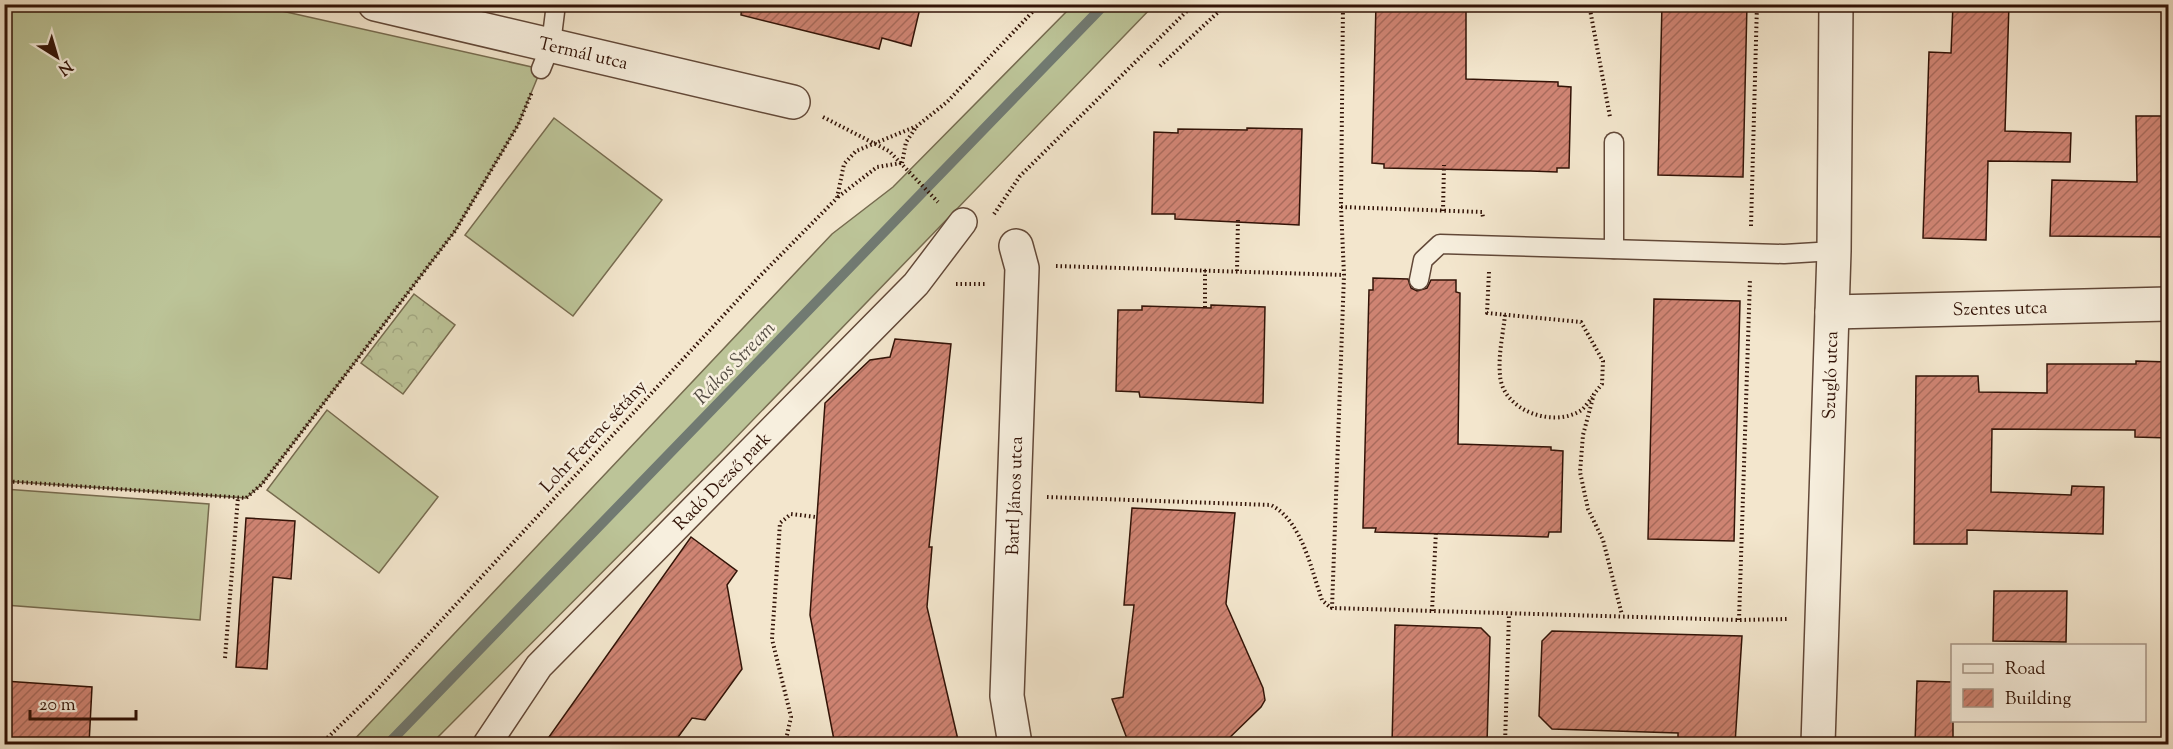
<svg xmlns="http://www.w3.org/2000/svg" width="2173" height="749" viewBox="0 0 2173 749" font-family="'Sorts Mill Goudy',serif">
<style>
.grass{fill:#bcc498;stroke:#776c50;stroke-width:1.5}
.forest{fill:url(#forest-crowns);stroke:#776c50;stroke-width:1.5}
.lines{fill:none;stroke-linecap:round;stroke-linejoin:round}
.stream{stroke:#717a72;stroke-width:10}
.building{fill:url(#building-hatch);stroke:#321307;stroke-width:1.5}
.service-casing{stroke:#624838;stroke-width:21}
.pedestrian-casing{stroke:#624838;stroke-width:30}
.minor-casing{stroke:#624838;stroke-width:36}
.tertiary-casing{stroke:#624838;stroke-width:36}
.path{stroke:#321307;stroke-width:4;stroke-dasharray:1.5 3;stroke-linecap:butt}
.service{stroke:#f7efde;stroke-width:18}
.pedestrian{stroke:#f7efde;stroke-width:27}
.minor{stroke:#f7efde;stroke-width:33}
.tertiary{stroke:#f7efde;stroke-width:33}
.labels{text-anchor:middle;stroke-width:5;stroke-linejoin:round;paint-order:stroke}
.street-label{font-size:18px;fill:#321307;stroke:#f7efde}
.water-label{font-size:20px;font-style:italic;fill:#574f46;stroke:#f7efde}
</style>
<defs>
<pattern id="forest-crowns" width="20" height="18" patternUnits="userSpaceOnUse" patternTransform="scale(1.5)"><rect width="20" height="18" fill="#bcc498"/><path d="M2 6a3 3 0 1 1 6 0M12 15a3 3 0 1 1 6 0" fill="none" stroke="#a2a882"/></pattern>
<pattern id="building-hatch" width="6" height="6" patternUnits="userSpaceOnUse" patternTransform="scale(1.5)"><rect width="6" height="6" fill="#cf8473"/><path d="M-1 1l2-2M0 6l6-6M5 7l2-2" fill="none" stroke="#a96b5c"/></pattern>
</defs>
<rect width="100%" height="100%" fill="#f3e6cd"/>
<filter id="stains"><feTurbulence type="fractalNoise" baseFrequency=".00333" numOctaves="4"/><feColorMatrix values="0 0 0 0 .2 0 0 0 0 .09 0 0 0 0 .02 0 0 0 .5 -.17"/></filter>
<radialGradient id="worn" r=".72"><stop offset=".6" stop-color="#630" stop-opacity="0"/><stop offset="1" stop-color="#630" stop-opacity=".3"/></radialGradient>
<!-- grass -->
<g class="grass">
<path d="M 4,5 L 255,5 L 541,69 L 518,125 L 455,231 L 262,484 L 246,498 L 5,481 Z"/>
<path d="M 1073,5 L 1154,5 L 722,452 L 431,744 L 350,744 L 832,234 L 893,187 Z"/>
<path d="M 554,118 L 662,200 L 573,316 L 465,235 Z"/>
<path d="M 327,410 L 438,497 L 379,573 L 267,490 Z"/>
<path d="M 4,489 L 209,504 L 200,620 L 5,605 Z"/>
</g>
<!-- forest -->
<path class="forest" d="M 414,294 L 455,325 L 403,394 L 361,363 Z"/>
<g class="lines">
<!-- stream -->
<path class="stream" d="M 388,744 L 1105,4"/>
</g>
<!-- building -->
<g class="building">
<path d="M 742,4 L 921,4 L 911,46 L 882,38 L 879,49 L 741,15 Z"/>
<path d="M 1376,4 L 1466,4 L 1466,79 L 1558,82 L 1558,86 L 1571,87 L 1569,168 L 1557,168 L 1557,172 L 1530,171 L 1384,168 L 1384,164 L 1372,163 Z"/>
<path d="M 1662,4 L 1747,4 L 1743,177 L 1658,175 Z"/>
<path d="M 1953,4 L 2009,4 L 2005,131 L 2071,133 L 2070,162 L 1988,161 L 1986,240 L 1923,238 L 1929,52 L 1951,53 Z"/>
<path d="M 2136,116 L 2169,116 L 2169,237 L 2050,236 L 2052,180 L 2137,182 Z"/>
<path d="M 1247,128 L 1302,129 L 1299,225 L 1175,219 L 1175,214 L 1152,214 L 1154,132 L 1178,133 L 1178,129 L 1247,130 Z"/>
<path d="M 1373,278 L 1408,279 L 1411,288 L 1417,291 L 1427,288 L 1431,280 L 1456,280 L 1456,292 L 1460,293 L 1458,444 L 1551,447 L 1551,450 L 1563,451 L 1561,532 L 1549,532 L 1548,537 L 1375,532 L 1376,528 L 1363,528 L 1369,290 L 1373,290 Z"/>
<path d="M 1654,299 L 1740,301 L 1734,541 L 1648,539 Z"/>
<path d="M 1211,305 L 1265,307 L 1263,403 L 1140,397 L 1139,392 L 1116,391 L 1118,310 L 1142,310 L 1142,306 L 1211,308 Z"/>
<path d="M 895,339 L 951,344 L 929,547 L 932,547 L 927,607 L 959,744 L 848,744 L 846,737 L 834,740 L 810,615 L 825,403 L 870,360 L 890,357 Z"/>
<path d="M 2136,361 L 2169,362 L 2169,438 L 2135,437 L 2135,430 L 1992,429 L 1991,492 L 2071,495 L 2072,486 L 2104,487 L 2103,534 L 1967,530 L 1967,544 L 1914,544 L 1916,376 L 1978,376 L 1979,392 L 2047,393 L 2047,364 L 2136,364 Z"/>
<path d="M 1132,508 L 1235,513 L 1226,604 L 1263,688 L 1265,700 L 1261,707 L 1223,744 L 1129,744 L 1112,699 L 1123,697 L 1134,605 L 1124,605 Z"/>
<path d="M 246,518 L 295,521 L 291,579 L 273,577 L 267,669 L 236,667 Z"/>
<path d="M 691,537 L 737,571 L 727,585 L 742,669 L 705,720 L 692,718 L 673,744 L 544,744 Z"/>
<path d="M 1994,591 L 2067,591 L 2066,642 L 1993,641 Z"/>
<path d="M 1395,625 L 1481,628 L 1490,637 L 1487,744 L 1392,744 Z"/>
<path d="M 1552,631 L 1742,636 L 1735,744 L 1678,744 L 1678,733 L 1552,729 L 1539,716 L 1542,641 Z"/>
<path d="M 4,681 L 92,687 L 89,744 L 4,744 Z"/>
<path d="M 1917,681 L 1953,682 L 1953,744 L 1915,744 Z"/>
</g>
<g class="lines">
<defs>
<g id="service">
<path d="M 541,69 L 551,44 L 556,4"/>
<path d="M 1614,249 L 1614,142"/>
<path d="M 1419,280 L 1423,260 L 1440,244 L 1784,254 L 1834,251"/>
</g>
<g id="pedestrian">
<path id="s1" d="M 487,744 L 539,666 L 916,284 L 963,222"/>
</g>
<g id="minor">
<path id="s2" d="M 375,4 L 793,102"/>
<path id="s3" d="M 1832,312 L 2168,304"/>
<path id="s4" d="M 1015,744 L 1007,696 L 1022,268 L 1016,246"/>
</g>
<g id="tertiary">
<path id="s5" d="M 1818,744 L 1834,251 L 1836,4"/>
</g>
</defs>
<!-- service casing -->
<use href="#service" class="service-casing"/>
<!-- pedestrian casing -->
<use href="#pedestrian" class="pedestrian-casing"/>
<!-- minor casing -->
<use href="#minor" class="minor-casing"/>
<!-- tertiary casing -->
<use href="#tertiary" class="tertiary-casing"/>
<!-- path -->
<g class="path">
<path d="M 1343,4 L 1341,207 L 1344,275 L 1332,608 L 1739,620 L 1788,619"/>
<path d="M 1544,4 L 1569,8 L 1580,4"/>
<path d="M 1589,4 L 1610,117"/>
<path d="M 1160,66 L 1227,4"/>
<path d="M 823,117 L 889,151 L 938,202"/>
<path d="M 902,163 L 906,142 L 917,126"/>
<path d="M 838,197 L 877,167 L 901,163"/>
<path d="M 1341,207 L 1482,212 L 1483,217"/>
<path d="M 1443,211 L 1444,165"/>
<path d="M 994,214 L 1020,176 L 1194,4"/>
<path d="M 1751,226 L 1757,4"/>
<path d="M 1056,266 L 1344,275"/>
<path d="M 1205,270 L 1205,310"/>
<path d="M 1237,271 L 1238,218"/>
<path d="M 1489,272 L 1487,313 L 1581,322 L 1603,361 L 1602,384 L 1594,394 L 1583,435 L 1580,472 L 1588,509 L 1603,540 L 1622,615"/>
<path d="M 956,284 L 987,284"/>
<path d="M 1505,315 C 1503,334 1498,356 1500,375 C 1502,410 1552,428 1580,411 C 1585,408 1589,401 1592,397"/>
<path d="M 4,481 L 246,498 L 262,484 L 455,231 L 518,125 L 532,92"/>
<path d="M 1047,497 L 1271,505 C 1302,521 1311,569 1322,600 L 1331,608"/>
<path d="M 1432,611 L 1436,531"/>
<path d="M 1739,620 L 1750,279"/>
<path d="M 225,658 L 238,497"/>
<path d="M 1506,742 L 1678,743"/>
<path d="M 321,744 L 374,693 L 759,277 L 837,198 L 844,164 L 856,151 L 917,126 L 947,102 L 1040,4"/>
<path d="M 785,744 L 791,717 L 772,639 L 780,523 L 791,514 L 816,517"/>
<path d="M 1505,744 L 1509,614"/>
</g>
<!-- service -->
<use href="#service" class="service"/>
<!-- pedestrian -->
<use href="#pedestrian" class="pedestrian"/>
<!-- minor -->
<use href="#minor" class="minor"/>
<!-- tertiary -->
<use href="#tertiary" class="tertiary"/>
</g>
<g class="labels">
<!-- street labels -->
<g class="street-label">
<text dy="6" stroke="none"><textPath href="#s2" startOffset="214">Termál utca</textPath></text>
<text dy="6" stroke="none"><textPath href="#s3" startOffset="168">Szentes utca</textPath></text>
<text dy="6" stroke="none"><textPath href="#s5" startOffset="369">Szugló utca</textPath></text>
<text transform="translate(593 436) rotate(-47)" y="6">Lohr Ferenc sétány</text>
<text dy="6" stroke="none"><textPath href="#s1" startOffset="354">Radó Dezső park</textPath></text>
<text dy="6" stroke="none"><textPath href="#s4" startOffset="249">Bartl János utca</textPath></text>
</g>
<!-- water labels -->
<g class="water-label">
<text transform="translate(734 362) rotate(-46)" y="7">Rákos Stream</text>
</g>
</g>
<!-- margin -->
<rect width="2173" height="749" fill="none" stroke="#f3e6cd" stroke-width="24"/>
<rect x="6" y="6" width="2161" height="737" fill="none" stroke="#321307" stroke-width="3"/>
<rect x="12" y="12" width="2149" height="725" fill="none" stroke="#321307" stroke-width="1.5"/>
<!-- legend -->
<rect x="1951" y="644" width="195" height="78" fill="#f7efde" stroke="#a89788" stroke-width="1.5"/>
<rect x="1963" y="664" width="30" height="9" fill="#f7efde" stroke="#a89788" stroke-width="1.5"/>
<text x="2005" y="674" font-size="18" fill="#321307">Road</text>
<rect x="1963" y="689" width="30" height="18" fill="url(#building-hatch)" stroke="#a89788" stroke-width="1.5"/>
<text x="2005" y="704" font-size="18" fill="#321307">Building</text>
<!-- north arrow -->
<g transform="translate(57 57) rotate(143)" stroke="#f7efde" stroke-width="4.5" paint-order="stroke">
<path d="M0-4.5L10 22L0 15L-10 22Z" fill="#321307"/>
<text y="-9" font-size="16" font-weight="bold" text-anchor="middle" fill="#321307">N</text>
</g>
<!-- scale -->
<path d="M30 710v9h106v-9" fill="none" stroke="#321307" stroke-width="3"/>
<text x="39" y="710" font-size="18" fill="#321307" stroke="#f7efde" stroke-width="4.5" paint-order="stroke">20 m</text>
<rect width="100%" height="100%" filter="url(#stains)"/>
<rect width="100%" height="100%" fill="url(#worn)"/>
</svg>
